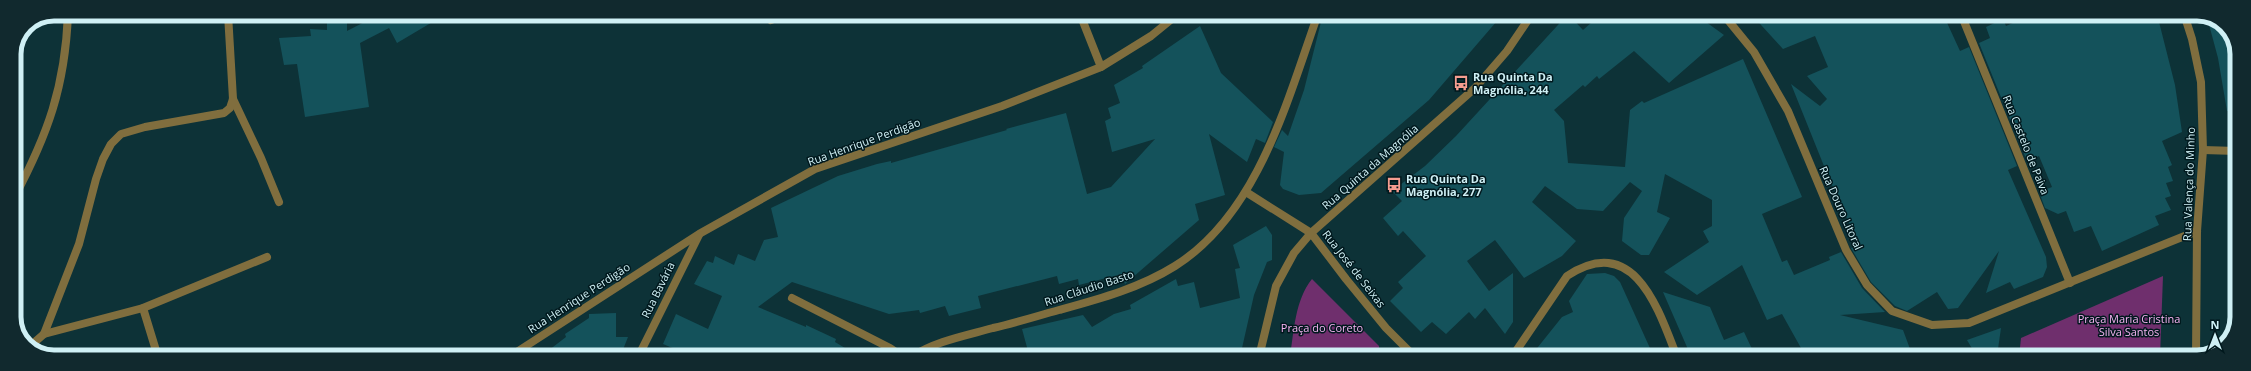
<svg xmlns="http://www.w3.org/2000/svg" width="2251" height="371" viewBox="0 0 2251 371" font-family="'Open Sans',sans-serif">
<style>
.green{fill:#6f2f6d}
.building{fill:#14525b}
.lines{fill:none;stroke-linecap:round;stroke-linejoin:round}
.service{stroke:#806e3e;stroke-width:8}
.minor{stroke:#806e3e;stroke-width:8}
.labels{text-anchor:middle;stroke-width:3;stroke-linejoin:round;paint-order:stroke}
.poi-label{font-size:11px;font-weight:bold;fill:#cff0f5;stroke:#00181d;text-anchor:start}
.street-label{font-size:11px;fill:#cff0f5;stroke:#00181d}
.park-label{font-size:11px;fill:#f6b3f2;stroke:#00181d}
.rim{fill:none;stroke:#cff0f5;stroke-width:5}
</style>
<rect width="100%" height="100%" fill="#0d3237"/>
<!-- green -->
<g class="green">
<path d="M 2163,276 L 2160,357 L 2019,357 L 2021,338 Z"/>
<path d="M 1312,279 L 1379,346 L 1379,357 L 1290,357 C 1294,331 1295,300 1312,279 Z"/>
</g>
<!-- building -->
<g class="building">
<path d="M 380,14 L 446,14 L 397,43 L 389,28 L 360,43 L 369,107 L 305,117 L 297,64 L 284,65 L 279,38 L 311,36 L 310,29 L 327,30 L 327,23 L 347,23 L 347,31 Z"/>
<path d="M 1323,14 L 1503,14 L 1429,100 L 1321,193 L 1299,195 L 1283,189 L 1280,185 L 1284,152 L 1274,147 L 1282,130 L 1288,136 L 1304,90 Z"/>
<path d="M 1568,14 L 1583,30 L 1601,14 L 1695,14 L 1724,35 L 1669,83 L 1634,51 L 1599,79 L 1597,76 L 1585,87 L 1583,85 L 1554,110 L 1564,121 L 1568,163 L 1625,167 L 1630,110 L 1642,101 L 1644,103 L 1743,59 L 1802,197 L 1762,214 L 1782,262 L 1787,260 L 1794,275 L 1830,260 L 1829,257 L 1841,252 L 1862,288 L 1885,312 L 1840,315 L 1903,330 L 1913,357 L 1806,357 L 1782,314 L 1767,320 L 1742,265 L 1697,295 L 1664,272 L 1709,242 L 1703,231 L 1712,226 L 1712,200 L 1665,174 L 1657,212 L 1670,218 L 1649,255 L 1641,255 L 1622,241 L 1624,218 L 1642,191 L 1630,182 L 1603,211 L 1577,209 L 1545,186 L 1532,202 L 1576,241 L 1562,256 L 1524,278 L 1495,240 L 1467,261 L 1489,291 L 1513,273 L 1513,322 L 1505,334 L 1485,308 L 1475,319 L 1469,312 L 1446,334 L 1432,322 L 1421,332 L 1390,301 L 1403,288 L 1398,282 L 1426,256 L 1403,231 L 1398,236 L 1383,218 L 1402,201 L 1392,191 L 1425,166 L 1456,136 Z"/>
<path d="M 1751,14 L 1943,14 L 1960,51 L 1969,47 L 2017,166 L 2008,170 L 2046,257 L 2047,267 L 2043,277 L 2014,289 L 2010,282 L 1986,293 L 1999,251 L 1958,308 L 1948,309 L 1937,292 L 1907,311 L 1895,306 L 1871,282 L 1851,248 L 1859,245 L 1828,176 L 1791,84 L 1820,106 L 1827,99 L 1807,76 L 1828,67 L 1815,36 L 1783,49 Z"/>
<path d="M 2033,14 L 2157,14 L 2175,85 L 2182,132 L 2162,141 L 2172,165 L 2168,167 L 2173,181 L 2166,183 L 2171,196 L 2165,198 L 2171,210 L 2155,216 L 2159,225 L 2102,251 L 2091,226 L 2074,232 L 2066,211 L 2058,214 L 2045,208 L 2039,192 L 2052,187 L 2039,156 L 2027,161 L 1979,43 L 1990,38 L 1986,27 L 2003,19 L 2006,26 Z"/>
<path d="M 2207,17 L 2225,26 L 2237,49 L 2237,111 L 2227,111 L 2218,58 Z"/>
<path d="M 1200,26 L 1221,73 L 1273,122 L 1265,143 L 1256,139 L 1247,162 L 1209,134 L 1225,195 L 1195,204 L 1199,220 L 1125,284 L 1122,274 L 1079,285 L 1078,279 L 1059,284 L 1057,276 L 978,296 L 981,308 L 949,316 L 945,306 L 920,313 L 919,310 L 889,314 L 792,282 L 758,307 L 806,327 L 806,325 L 836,339 L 835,342 L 860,357 L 680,357 L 682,352 L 663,344 L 676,314 L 708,329 L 722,296 L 694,284 L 707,261 L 713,263 L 715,256 L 734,265 L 738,254 L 755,261 L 764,240 L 778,237 L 771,208 L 838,176 L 877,164 L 891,161 L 891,163 L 1007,130 L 1006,129 L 1066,113 L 1087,194 L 1111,187 L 1155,139 L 1112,152 L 1105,121 L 1111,118 L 1108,108 L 1120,103 L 1114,85 L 1143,68 L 1142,66 Z"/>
<path d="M 1266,226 L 1272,235 L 1272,260 L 1267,262 L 1254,295 L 1240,357 L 1033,357 L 1031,350 L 1028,351 L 1022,329 L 1083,315 L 1092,327 L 1114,314 L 1131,309 L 1130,305 L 1176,279 L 1178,286 L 1194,282 L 1200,308 L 1240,298 L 1235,269 L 1240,268 L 1233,245 Z"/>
<path d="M 1605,273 L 1614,276 L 1620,282 L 1654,357 L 1530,357 L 1562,317 L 1573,312 L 1569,301 L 1587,274 Z"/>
<path d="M 1663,292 L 1710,307 L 1724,340 L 1744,332 L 1752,349 L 1741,353 L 1743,357 L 1685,357 L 1690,354 Z"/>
<path d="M 616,313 L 616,337 L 628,337 L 620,357 L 540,357 L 566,337 L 565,334 L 589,318 L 589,314 Z"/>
<path d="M 2001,328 L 1997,356 L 1977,357 L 1967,340 Z"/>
</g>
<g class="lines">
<!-- service -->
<g class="service">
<path d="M 771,20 L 787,14"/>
<path d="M 143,308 L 158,357"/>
<path d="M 44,334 L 143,308 L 267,257"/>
</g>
<!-- minor -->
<g class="minor">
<path d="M 1080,14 L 1101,67"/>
<path d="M 1723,14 L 1754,52 L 1788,111 L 1846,250 L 1867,285 L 1892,311 L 1932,325 L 1969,323 L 2197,231"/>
<path d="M 1961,14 L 2070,283"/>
<path d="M 2184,14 L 2192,39 L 2201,82 L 2203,150 L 2197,231 L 2196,357"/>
<path d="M 233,99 L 261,158 L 279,202"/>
<path d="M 2203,150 L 2237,151"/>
<path d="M 1246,192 L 1311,233 L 1346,279 L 1386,328 L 1415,357"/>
<path d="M 14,198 C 48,134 65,87 68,14"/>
<path d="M 792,298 L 890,348 L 903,357"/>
<path d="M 29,347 L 44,334 L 79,244 L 96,179 L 103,159 L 111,144 L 121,134 L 145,127 L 224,113 L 230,108 L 233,99 L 228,14"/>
<path d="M 509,357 L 699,234 L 815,169 L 1002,106 L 1101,67 L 1151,36 L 1178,14"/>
<path d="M 638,357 L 699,235"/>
<path d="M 911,357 C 936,341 964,336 993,328 C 1015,323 1037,316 1059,310 C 1099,299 1140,288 1175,266 C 1258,214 1287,101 1318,14"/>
<path d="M 1259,357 L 1276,286 L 1294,253 L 1311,233 L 1475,88 L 1507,51 L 1532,14"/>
<path d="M 1512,357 L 1567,276 C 1634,232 1658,308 1677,357"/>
</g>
</g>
<!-- icons -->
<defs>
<symbol id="bus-bare" viewBox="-9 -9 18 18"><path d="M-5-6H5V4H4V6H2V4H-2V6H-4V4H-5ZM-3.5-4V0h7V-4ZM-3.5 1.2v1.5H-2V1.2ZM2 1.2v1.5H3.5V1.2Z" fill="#f59d90" stroke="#00181d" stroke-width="2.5" paint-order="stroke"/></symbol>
</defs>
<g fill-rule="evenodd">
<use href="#bus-bare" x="1450" y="72" width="22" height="22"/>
<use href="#bus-bare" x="1383" y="174" width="22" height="22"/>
</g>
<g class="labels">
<!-- poi labels -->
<g class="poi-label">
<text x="1473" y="81">Rua Quinta Da<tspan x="1473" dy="13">Magnólia, 244</tspan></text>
<text x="1406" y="183">Rua Quinta Da<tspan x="1406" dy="13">Magnólia, 277</tspan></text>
</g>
<!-- street labels -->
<g class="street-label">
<text transform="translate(864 142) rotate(-20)" y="4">Rua Henrique Perdigão</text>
<text transform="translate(2026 145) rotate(68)" y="4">Rua Castelo de Paiva</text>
<text transform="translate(1370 167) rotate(-41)" y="4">Rua Quinta da Magnólia</text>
<text transform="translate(2189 184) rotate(-88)" y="4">Rua Valença do Minho</text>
<text transform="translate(1841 208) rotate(66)" y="4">Rua Douro Litoral</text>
<text transform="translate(1354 269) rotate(52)" y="4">Rua José de Seixas</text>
<text transform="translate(1089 288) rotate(-18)" y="4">Rua Cláudio Basto</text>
<text transform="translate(658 290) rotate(-64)" y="4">Rua Bavária</text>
<text transform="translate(579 298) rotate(-33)" y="4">Rua Henrique Perdigão</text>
</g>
<!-- park labels -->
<g class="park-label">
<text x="2129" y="323">Praça Maria Cristina<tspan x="2129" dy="13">Silva Santos</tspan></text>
<text x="1322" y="332">Praça do Coreto</text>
</g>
</g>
<!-- crop -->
<path d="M0 0H2251V371H0ZM54 21H2197A33 33 0 0 1 2230 54V317A33 33 0 0 1 2197 350H54A33 33 0 0 1 21 317V54A33 33 0 0 1 54 21Z" fill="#11292e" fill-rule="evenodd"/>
<path class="rim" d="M54 21H2197A33 33 0 0 1 2230 54V317A33 33 0 0 1 2197 350H54A33 33 0 0 1 21 317V54A33 33 0 0 1 54 21Z"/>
<!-- north arrow -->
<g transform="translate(2215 335)" stroke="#00181d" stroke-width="3" paint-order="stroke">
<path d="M0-3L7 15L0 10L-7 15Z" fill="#cff0f5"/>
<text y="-6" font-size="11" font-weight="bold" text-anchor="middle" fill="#cff0f5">N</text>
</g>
</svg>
